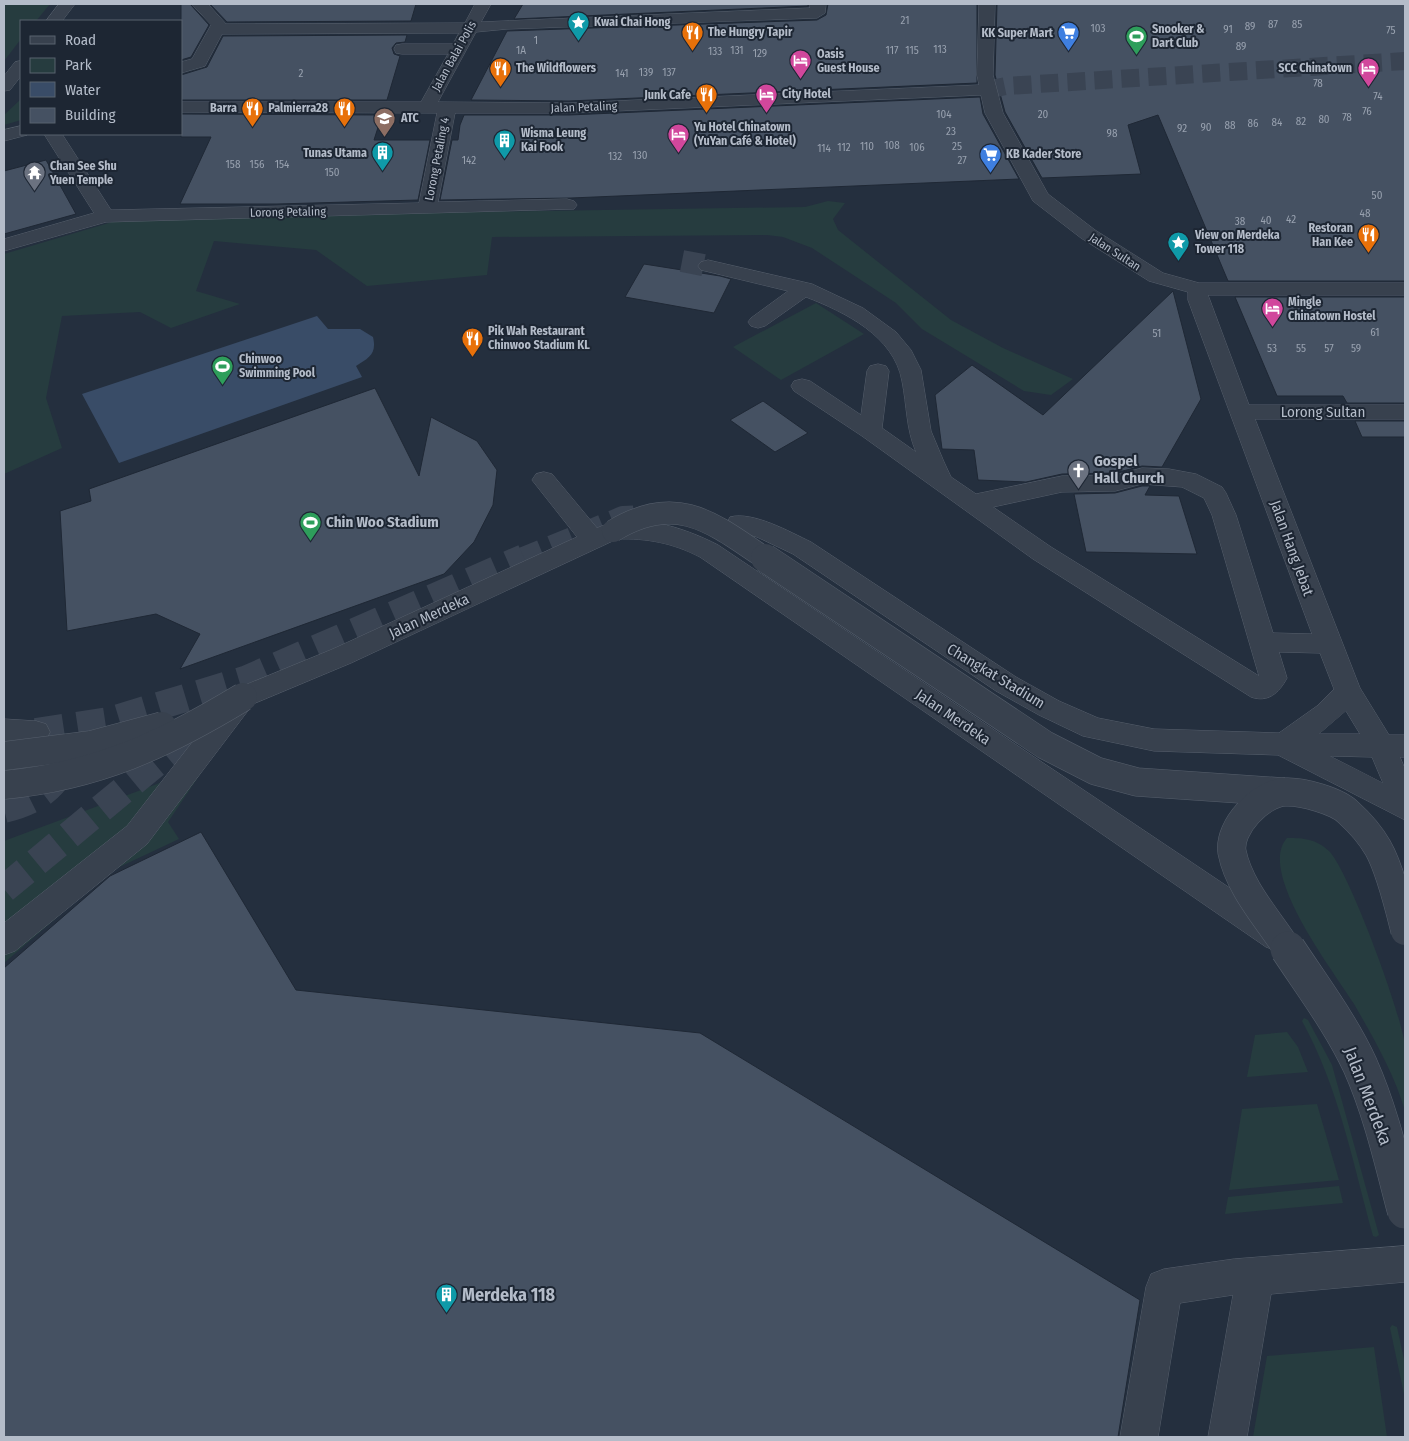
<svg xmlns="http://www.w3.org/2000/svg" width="1409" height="1441" viewBox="0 0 1409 1441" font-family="'Fira Sans Condensed',sans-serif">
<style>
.green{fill:#263c3f}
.water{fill:#394c67}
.building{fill:#455162;stroke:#1f2835}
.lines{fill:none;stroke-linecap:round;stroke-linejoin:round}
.minor-tunnel-far2{stroke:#3a4453;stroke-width:18;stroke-dasharray:18 9;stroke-linecap:butt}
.minor-tunnel-far1{stroke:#3a4453;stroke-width:22;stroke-dasharray:22 11;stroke-linecap:butt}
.minor-tunnel{stroke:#3a4453;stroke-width:28;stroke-dasharray:28 14;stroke-linecap:butt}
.minor-casing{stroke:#565f6c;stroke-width:1}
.minor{fill:#38414e;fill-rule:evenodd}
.minor-bridge-far2-casing{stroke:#565f6c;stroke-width:23;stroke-linecap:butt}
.minor-bridge-far1-casing{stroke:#565f6c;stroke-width:29;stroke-linecap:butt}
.minor-bridge-casing{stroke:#565f6c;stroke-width:36;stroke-linecap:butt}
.minor-bridge-far2{stroke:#38414e;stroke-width:22}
.minor-bridge-far1{stroke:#38414e;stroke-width:28}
.minor-bridge{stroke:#38414e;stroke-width:35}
.labels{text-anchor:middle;stroke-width:4;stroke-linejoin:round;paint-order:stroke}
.far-number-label{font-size:11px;fill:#98a1af}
.far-poi-label{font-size:12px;font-weight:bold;fill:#b4bcc9;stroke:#1d2633;text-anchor:start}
.far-street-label{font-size:12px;fill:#b4bcc9;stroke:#1d2633}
.street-label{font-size:15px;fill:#b4bcc9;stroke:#1d2633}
.poi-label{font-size:15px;font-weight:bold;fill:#b4bcc9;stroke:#1d2633;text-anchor:start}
.near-street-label{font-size:18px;fill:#b4bcc9;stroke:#1d2633}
.near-poi-label{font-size:18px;font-weight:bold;fill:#b4bcc9;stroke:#1d2633;text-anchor:start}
</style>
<rect width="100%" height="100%" fill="#242f3e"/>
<!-- green -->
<g class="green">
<path d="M 4,4 L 50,4 L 36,21 L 21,21 L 21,39 L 4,61 Z"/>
<path d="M 21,99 L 21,120 L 4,125 L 4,115 Z"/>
<path d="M 828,201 L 845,203 L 833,219 L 838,230 L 951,320 L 1003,348 L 1073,379 L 1051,395 L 1024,391 L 922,329 L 896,303 L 812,248 L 783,237 L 767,235 L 492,237 L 487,275 L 367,286 L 316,250 L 214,241 L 196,291 L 240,304 L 171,328 L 140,312 L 62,316 L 46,398 L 62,448 L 4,474 L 4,254 L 129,217 L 805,207 Z"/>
<path d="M 816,303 L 864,334 L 781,380 L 733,347 Z"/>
<path d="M 209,761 L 168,822 L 179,839 L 111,871 L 4,963 L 4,841 L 157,784 Z"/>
<path d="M 1287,838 C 1304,838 1316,839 1329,851 C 1349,871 1402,1015 1405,1046 C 1407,1068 1405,1090 1405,1111 C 1394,1073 1374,1039 1354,1004 C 1335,973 1256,872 1287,838 Z"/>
<path d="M 1304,1018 L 1308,1020 L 1332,1065 L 1379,1235 L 1376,1237 L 1373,1236 C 1353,1164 1339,1088 1302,1021 Z"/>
<path d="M 1287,1032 L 1298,1047 L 1308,1072 L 1247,1077 L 1255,1035 Z"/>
<path d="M 1317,1104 L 1339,1180 L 1229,1190 L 1242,1109 Z"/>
<path d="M 1339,1186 L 1343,1203 L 1225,1214 L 1228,1197 Z"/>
<path d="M 1392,1325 L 1397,1327 L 1405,1364 L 1405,1399 L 1390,1328 Z"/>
<path d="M 1374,1347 L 1387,1437 L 1253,1437 L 1267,1356 Z"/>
</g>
<!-- water -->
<path class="water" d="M 317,316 L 328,329 L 360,329 L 373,337 C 377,354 369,358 356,366 L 362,377 L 119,463 L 82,394 Z"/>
<!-- building -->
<g class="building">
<path d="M 181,4 L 190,4 L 209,25 L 191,57 L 181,60 Z"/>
<path d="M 210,4 L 416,4 L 411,21 L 227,22 Z"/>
<path d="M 523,4 L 808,4 L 808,6 L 514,19 Z"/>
<path d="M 828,4 L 977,4 L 977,83 L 569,101 L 471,100 L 507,31 L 817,20 L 826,15 Z"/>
<path d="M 997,4 L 1405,4 L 1405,281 L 1228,281 L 1158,115 L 1128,125 L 1141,174 L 1042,178 L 1005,112 L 995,75 Z"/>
<path d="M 407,35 L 405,42 L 396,43 L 392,48 L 394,54 L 400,56 L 387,100 L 181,100 L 181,75 L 207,67 L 223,36 Z"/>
<path d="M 980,97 L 983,114 L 1019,179 L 571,198 L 440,200 L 452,140 L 458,140 L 460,125 L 464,115 L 569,115 Z"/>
<path d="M 181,114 L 382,115 L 374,140 L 430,140 L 418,200 L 277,204 L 180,204 L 211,137 L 181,137 Z"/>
<path d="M 46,160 L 76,214 L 4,234 L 4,171 Z"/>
<path d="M 644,264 L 720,276 L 731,279 L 714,313 L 625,297 Z"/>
<path d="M 1173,291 L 1201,399 L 1162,467 L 1142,466 L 1115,473 L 1062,474 L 1026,482 L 978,480 L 974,450 L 942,449 L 935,395 L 972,365 L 1043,415 Z"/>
<path d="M 1235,297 L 1405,297 L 1405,403 L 1347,403 L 1343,396 L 1277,396 Z"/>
<path d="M 375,388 L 419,476 L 431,417 L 477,441 L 497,470 L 493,505 L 474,542 L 444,574 L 180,669 L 200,634 L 156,614 L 67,631 L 60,511 L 91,501 L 89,489 Z"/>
<path d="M 763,401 L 808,433 L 775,452 L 730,420 Z"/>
<path d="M 1355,421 L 1405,421 L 1405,437 L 1362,437 Z"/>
<path d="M 1142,486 L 1150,486 L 1145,495 L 1179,496 L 1197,554 L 1086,552 L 1074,494 L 1115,493 Z"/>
<path d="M 201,832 L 296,990 L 700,1033 L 1140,1300 L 1118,1437 L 4,1437 L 4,968 L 110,876 Z"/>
</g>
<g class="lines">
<!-- minor-tunnel-far2 -->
<path class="minor-tunnel-far2" d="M 987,90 L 1006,86 L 1405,61"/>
<!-- minor-tunnel-far1 -->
<g class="minor-tunnel-far1">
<path d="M 682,261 L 708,266"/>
<path d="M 521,559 L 623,517 L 641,516"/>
</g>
<!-- minor-tunnel -->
<g class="minor-tunnel">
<path d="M 36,732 L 109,721 L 245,680 L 524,558"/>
<path d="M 4,809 C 32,802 52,791 65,764"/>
<path d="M 4,889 L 167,754 L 193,729"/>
</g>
<defs>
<g id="minor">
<path d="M 59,4 L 75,4 L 62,21 L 46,21 Z"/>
<path d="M 192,4 L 208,4 L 226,24 L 465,23 L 475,4 L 491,4 L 481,22 L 810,8 L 810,4 L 826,4 L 825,13 L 817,18 L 507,29 L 476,32 L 438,102 L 569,103 L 979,85 L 977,75 L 979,4 L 995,4 L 993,75 L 1003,113 L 1048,194 L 1095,230 L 1163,273 L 1199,283 L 1405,283 L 1405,295 L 1208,295 L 1249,405 L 1405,405 L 1405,419 L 1255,419 L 1360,688 L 1389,735 L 1405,735 L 1405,757 L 1400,757 L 1405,769 L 1405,820 L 1278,755 L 1154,751 L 1083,736 L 1039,715 L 996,691 L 793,554 L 757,537 L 730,529 L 727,523 L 730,517 C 753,511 790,532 811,542 L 1016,677 L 1059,701 L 1098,718 L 1154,729 L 1279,733 L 1317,706 L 1334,689 L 1320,653 L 1279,652 L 1287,678 C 1279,693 1268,703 1251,697 L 1033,559 L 862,436 L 794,391 L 791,386 L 794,381 L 802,379 L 810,381 L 861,415 L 867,371 L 870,366 L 878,364 L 886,366 L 889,371 L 882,428 L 916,452 C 906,429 907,406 902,381 C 894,336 845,312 806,297 L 765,326 L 758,328 L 751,326 L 748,322 L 751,318 L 788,291 L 701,270 L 698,266 L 701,262 L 708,260 L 812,284 L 863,308 L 896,332 L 911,350 L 921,370 L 931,431 L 944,462 L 951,477 L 976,494 L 1062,476 L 1115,475 L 1142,468 L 1169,469 L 1196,474 L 1222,487 L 1226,493 L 1236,515 L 1273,633 L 1312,634 L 1188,300 L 1188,292 L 1149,281 L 1081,238 L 1033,201 L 985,113 L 981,95 L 569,113 L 455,113 L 438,202 L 567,199 L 574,201 L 577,205 L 574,209 L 106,222 L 4,251 L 4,239 L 94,213 L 44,134 L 62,134 L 111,210 L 419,203 L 437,113 L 181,112 L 181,102 L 421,102 L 448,54 L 402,54 L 396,53 L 394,49 L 396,45 L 402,44 L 453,44 L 459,33 L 222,34 L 205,66 L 181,73 L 181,62 L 192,59 L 211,25 ZM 1142,484 L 1182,487 L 1204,498 L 1212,515 L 1259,676 L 1051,547 L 993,507 L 1062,492 L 1115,491 ZM 1346,711 L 1360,734 L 1319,734 ZM 1330,756 L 1372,757 L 1383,783 Z"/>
<path d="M 21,61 L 21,76 L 10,90 L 4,91 L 4,76 L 15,62 Z"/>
<path d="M 21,126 L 21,134 L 27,135 L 4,141 L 4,130 Z"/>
<path d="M 544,472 L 552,474 L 597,528 C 634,511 683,527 718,545 L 1288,927 L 1293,937 L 1288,947 L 1277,951 L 1266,947 L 700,557 C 673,543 647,538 617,539 L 351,663 L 253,704 L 147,844 L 15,951 L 4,955 L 4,923 L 127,826 L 233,690 L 333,649 L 577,537 L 532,480 L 536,474 Z"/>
<path d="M 4,719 L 36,721 L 46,724 L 50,732 L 46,740 L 36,743 L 4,741 Z"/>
<path d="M 1405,1246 L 1405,1282 L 1271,1294 L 1247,1437 L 1208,1437 L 1233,1295 L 1180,1303 L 1158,1437 L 1120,1437 L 1146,1287 L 1151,1274 L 1164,1269 L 1234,1259 Z"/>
</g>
</defs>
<!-- minor casing -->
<use href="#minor" class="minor-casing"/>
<!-- minor -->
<use href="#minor" class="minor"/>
<defs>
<path id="minor-bridge-far2" d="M 613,531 C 677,492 713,523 766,559"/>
<g id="minor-bridge-far1">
<path d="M 765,558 L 1045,745 L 1096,771 L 1137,782 L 1284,792"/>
<path d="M 4,756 L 91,745 L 162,726"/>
<path d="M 4,785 C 97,776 164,745 243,697"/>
<path d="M 1288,950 C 1269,920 1239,888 1232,852 C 1228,827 1261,793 1285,792 C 1301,791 1338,801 1349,813 C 1359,822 1371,836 1378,848 C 1390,869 1399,907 1405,931"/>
</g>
<path id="minor-bridge" d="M 1288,949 C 1313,987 1341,1024 1360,1065 C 1381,1112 1392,1162 1405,1211"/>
</defs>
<!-- minor-bridge-far2 casing -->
<use href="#minor-bridge-far2" class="minor-bridge-far2-casing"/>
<!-- minor-bridge-far1 casing -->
<use href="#minor-bridge-far1" class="minor-bridge-far1-casing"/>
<!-- minor-bridge casing -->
<use href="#minor-bridge" class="minor-bridge-casing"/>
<!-- minor-bridge-far2 -->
<use href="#minor-bridge-far2" class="minor-bridge-far2"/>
<!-- minor-bridge-far1 -->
<use href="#minor-bridge-far1" class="minor-bridge-far1"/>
<!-- minor-bridge -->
<use href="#minor-bridge" class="minor-bridge"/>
</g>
<!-- icons -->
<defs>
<symbol id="sight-pin" viewBox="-11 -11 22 30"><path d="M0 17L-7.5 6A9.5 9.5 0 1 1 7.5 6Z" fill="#0f9aa8" stroke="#1d2633"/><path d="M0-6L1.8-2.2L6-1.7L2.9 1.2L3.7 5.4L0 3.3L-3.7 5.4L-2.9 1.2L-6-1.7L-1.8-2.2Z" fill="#fff"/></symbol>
<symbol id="restaurant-pin" viewBox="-11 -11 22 30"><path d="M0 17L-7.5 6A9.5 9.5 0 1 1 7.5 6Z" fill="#e8710a" stroke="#1d2633"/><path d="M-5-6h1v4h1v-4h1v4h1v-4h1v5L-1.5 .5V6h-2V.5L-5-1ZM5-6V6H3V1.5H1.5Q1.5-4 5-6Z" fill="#fff"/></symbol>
<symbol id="supermarket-pin" viewBox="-11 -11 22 30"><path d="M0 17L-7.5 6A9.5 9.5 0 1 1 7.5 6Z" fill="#3f7fe0" stroke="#1d2633"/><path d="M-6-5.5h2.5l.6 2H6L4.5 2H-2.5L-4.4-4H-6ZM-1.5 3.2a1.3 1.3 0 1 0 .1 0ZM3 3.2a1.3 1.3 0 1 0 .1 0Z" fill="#fff"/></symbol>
<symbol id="stadium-pin" viewBox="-11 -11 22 30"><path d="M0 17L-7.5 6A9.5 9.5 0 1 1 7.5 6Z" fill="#2e9e5b" stroke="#1d2633"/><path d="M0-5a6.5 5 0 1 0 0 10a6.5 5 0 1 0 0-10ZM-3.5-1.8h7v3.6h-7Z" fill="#fff"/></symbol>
<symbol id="hotel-pin" viewBox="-11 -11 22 30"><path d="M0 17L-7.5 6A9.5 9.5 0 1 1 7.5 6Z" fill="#d1479c" stroke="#1d2633"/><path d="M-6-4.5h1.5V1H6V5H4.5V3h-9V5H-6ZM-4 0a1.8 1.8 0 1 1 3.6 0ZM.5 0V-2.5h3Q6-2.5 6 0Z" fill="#fff"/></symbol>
<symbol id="university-pin" viewBox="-11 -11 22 30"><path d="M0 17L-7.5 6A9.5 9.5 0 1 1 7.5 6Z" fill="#8d6e63" stroke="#1d2633"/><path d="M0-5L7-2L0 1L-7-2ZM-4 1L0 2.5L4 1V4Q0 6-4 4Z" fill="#fff"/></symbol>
<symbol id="building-pin" viewBox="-11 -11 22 30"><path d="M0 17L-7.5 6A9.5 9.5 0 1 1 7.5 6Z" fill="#0f9aa8" stroke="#1d2633"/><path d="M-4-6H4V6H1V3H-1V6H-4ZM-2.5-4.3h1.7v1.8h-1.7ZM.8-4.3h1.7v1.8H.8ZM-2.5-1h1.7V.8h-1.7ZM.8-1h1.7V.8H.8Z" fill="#fff"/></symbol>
<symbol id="temple-pin" viewBox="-11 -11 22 30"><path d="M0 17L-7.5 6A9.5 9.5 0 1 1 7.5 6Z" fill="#6b7280" stroke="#1d2633"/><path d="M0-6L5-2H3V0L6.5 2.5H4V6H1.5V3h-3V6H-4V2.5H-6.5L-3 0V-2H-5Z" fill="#fff"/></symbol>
<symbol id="church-pin" viewBox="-11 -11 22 30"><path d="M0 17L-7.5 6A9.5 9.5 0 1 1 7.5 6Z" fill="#6b7280" stroke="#1d2633"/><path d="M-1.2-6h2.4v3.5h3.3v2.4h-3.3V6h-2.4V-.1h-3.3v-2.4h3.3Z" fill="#fff"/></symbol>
</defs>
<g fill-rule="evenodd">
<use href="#sight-pin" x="566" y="10" width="25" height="34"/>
<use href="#restaurant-pin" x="680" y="20" width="25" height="34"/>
<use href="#supermarket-pin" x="1056" y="20" width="25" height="34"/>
<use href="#stadium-pin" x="1124" y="24" width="25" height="34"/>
<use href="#hotel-pin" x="788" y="48" width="25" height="34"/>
<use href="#restaurant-pin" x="488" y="56" width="25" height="34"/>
<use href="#hotel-pin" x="1356" y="56" width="25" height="34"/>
<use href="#hotel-pin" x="754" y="82" width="25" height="34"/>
<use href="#restaurant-pin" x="694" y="82" width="25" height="34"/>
<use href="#restaurant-pin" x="240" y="96" width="25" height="34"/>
<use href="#restaurant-pin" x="332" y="96" width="25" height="34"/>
<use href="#university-pin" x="372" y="106" width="25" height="34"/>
<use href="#hotel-pin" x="666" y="122" width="25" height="34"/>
<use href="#building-pin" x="492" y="128" width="25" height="34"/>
<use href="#building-pin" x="370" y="140" width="25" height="34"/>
<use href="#supermarket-pin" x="978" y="142" width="25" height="34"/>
<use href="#temple-pin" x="22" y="160" width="25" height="34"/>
<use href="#restaurant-pin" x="1356" y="222" width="25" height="34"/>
<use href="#sight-pin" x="1166" y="230" width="25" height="34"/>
<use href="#hotel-pin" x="1260" y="296" width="25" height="34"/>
<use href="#restaurant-pin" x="460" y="326" width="25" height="34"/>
<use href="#stadium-pin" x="210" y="354" width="25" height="34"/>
<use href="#church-pin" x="1066" y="458" width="25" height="34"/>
<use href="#stadium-pin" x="298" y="510" width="25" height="34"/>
<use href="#building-pin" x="434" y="1282" width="25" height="34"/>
</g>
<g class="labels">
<!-- far-number labels -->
<g class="far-number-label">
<text x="905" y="24">21</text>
<text x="1273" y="28">87</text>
<text x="1297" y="28">85</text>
<text x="1250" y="30">89</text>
<text x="1098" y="32">103</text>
<text x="1228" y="33">91</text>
<text x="1391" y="34">75</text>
<text x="536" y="44">1</text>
<text x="1241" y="50">89</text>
<text x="940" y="53">113</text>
<text x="521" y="54">1A</text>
<text x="737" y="54">131</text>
<text x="892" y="54">117</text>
<text x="912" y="54">115</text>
<text x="715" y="55">133</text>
<text x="760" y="57">129</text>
<text x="646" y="76">139</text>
<text x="669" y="76">137</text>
<text x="301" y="77">2</text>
<text x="622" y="77">141</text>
<text x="1318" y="87">78</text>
<text x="1378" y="100">74</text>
<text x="1367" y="115">76</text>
<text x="944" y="118">104</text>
<text x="1043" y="118">20</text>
<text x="1347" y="121">78</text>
<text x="1324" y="123">80</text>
<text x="1301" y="125">82</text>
<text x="1277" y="126">84</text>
<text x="1253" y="127">86</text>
<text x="1230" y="129">88</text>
<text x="1206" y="131">90</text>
<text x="1182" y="132">92</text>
<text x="951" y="135">23</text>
<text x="1112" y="137">98</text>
<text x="892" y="149">108</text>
<text x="867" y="150">110</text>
<text x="957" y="150">25</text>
<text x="844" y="151">112</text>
<text x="917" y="151">106</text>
<text x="824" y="152">114</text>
<text x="640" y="159">130</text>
<text x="615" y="160">132</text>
<text x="469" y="164">142</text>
<text x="962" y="164">27</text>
<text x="233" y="168">158</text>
<text x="257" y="168">156</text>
<text x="282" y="168">154</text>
<text x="332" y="176">150</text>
<text x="1377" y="199">50</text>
<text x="1365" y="217">48</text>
<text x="1291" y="223">42</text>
<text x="1266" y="224">40</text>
<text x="1240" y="225">38</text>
<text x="1375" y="336">61</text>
<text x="1157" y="337">51</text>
<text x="1272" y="352">53</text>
<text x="1301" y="352">55</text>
<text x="1329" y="352">57</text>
<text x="1356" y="352">59</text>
</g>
<!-- far-poi labels -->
<g class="far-poi-label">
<text x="594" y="26">Kwai Chai Hong</text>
<text x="1152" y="33">Snooker &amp;<tspan x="1152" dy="14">Dart Club</tspan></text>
<text x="708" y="36">The Hungry Tapir</text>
<text x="1053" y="37" text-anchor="end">KK Super Mart</text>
<text x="817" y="58">Oasis<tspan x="817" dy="14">Guest House</tspan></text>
<text x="516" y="72">The Wildflowers</text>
<text x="1352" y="72" text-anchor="end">SCC Chinatown</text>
<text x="782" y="98">City Hotel</text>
<text x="691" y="99" text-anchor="end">Junk Cafe</text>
<text x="237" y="112" text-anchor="end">Barra</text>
<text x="328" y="112" text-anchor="end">Palmierra28</text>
<text x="401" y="122">ATC</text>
<text x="694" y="131">Yu Hotel Chinatown<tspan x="694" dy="14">(YuYan Café &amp; Hotel)</tspan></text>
<text x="521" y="137">Wisma Leung<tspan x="521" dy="14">Kai Fook</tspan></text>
<text x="367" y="157" text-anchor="end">Tunas Utama</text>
<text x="1006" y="158">KB Kader Store</text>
<text x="50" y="170">Chan See Shu<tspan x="50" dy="14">Yuen Temple</tspan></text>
<text x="1353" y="232" text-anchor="end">Restoran<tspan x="1353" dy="14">Han Kee</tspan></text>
<text x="1195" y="239">View on Merdeka<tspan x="1195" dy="14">Tower 118</tspan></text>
<text x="1288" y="306">Mingle<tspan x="1288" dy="14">Chinatown Hostel</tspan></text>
<text x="488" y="335">Pik Wah Restaurant<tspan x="488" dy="14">Chinwoo Stadium KL</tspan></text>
<text x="239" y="363">Chinwoo<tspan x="239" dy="14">Swimming Pool</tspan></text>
</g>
<!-- far-street labels -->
<g class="far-street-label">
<text transform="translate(454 56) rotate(-61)" y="4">Jalan Balai Polis</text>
<text transform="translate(584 107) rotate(-2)" y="4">Jalan Petaling</text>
<text transform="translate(437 159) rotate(-79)" y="4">Lorong Petaling 4</text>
<text transform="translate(288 212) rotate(-1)" y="4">Lorong Petaling</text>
<text transform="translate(1115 252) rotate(33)" y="4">Jalan Sultan</text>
</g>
<!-- street labels -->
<g class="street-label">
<text x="1323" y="417">Lorong Sultan</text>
<text transform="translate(1292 548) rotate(70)" y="5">Jalan Hang Jebat</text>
<text transform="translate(429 616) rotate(-25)" y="5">Jalan Merdeka</text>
<text transform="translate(996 676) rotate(31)" y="5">Changkat Stadium</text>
<text transform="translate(953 717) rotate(34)" y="5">Jalan Merdeka</text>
</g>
<!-- poi labels -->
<g class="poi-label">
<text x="1094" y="466">Gospel<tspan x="1094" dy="17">Hall Church</tspan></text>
<text x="326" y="527">Chin Woo Stadium</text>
</g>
<!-- near-street labels -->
<g class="near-street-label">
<text transform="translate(1368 1096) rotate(69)" y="6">Jalan Merdeka</text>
</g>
<!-- near-poi labels -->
<g class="near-poi-label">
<text x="462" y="1301">Merdeka 118</text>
</g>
</g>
<!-- border -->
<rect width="1409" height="1441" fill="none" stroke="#b4bcc9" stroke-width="10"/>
<!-- legend -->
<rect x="20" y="20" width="162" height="115" fill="#1d2633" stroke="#59626f"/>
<rect x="30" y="36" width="25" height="8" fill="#38414e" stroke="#59626f"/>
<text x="65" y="45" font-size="15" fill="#b4bcc9">Road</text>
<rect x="30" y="58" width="25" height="15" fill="#263c3f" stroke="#59626f"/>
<text x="65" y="70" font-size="15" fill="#b4bcc9">Park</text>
<rect x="30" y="82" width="25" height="15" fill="#394c67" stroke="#59626f"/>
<text x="65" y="95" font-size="15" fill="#b4bcc9">Water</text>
<rect x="30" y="108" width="25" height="15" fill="#455162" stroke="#59626f"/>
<text x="65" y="120" font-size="15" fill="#b4bcc9">Building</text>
</svg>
